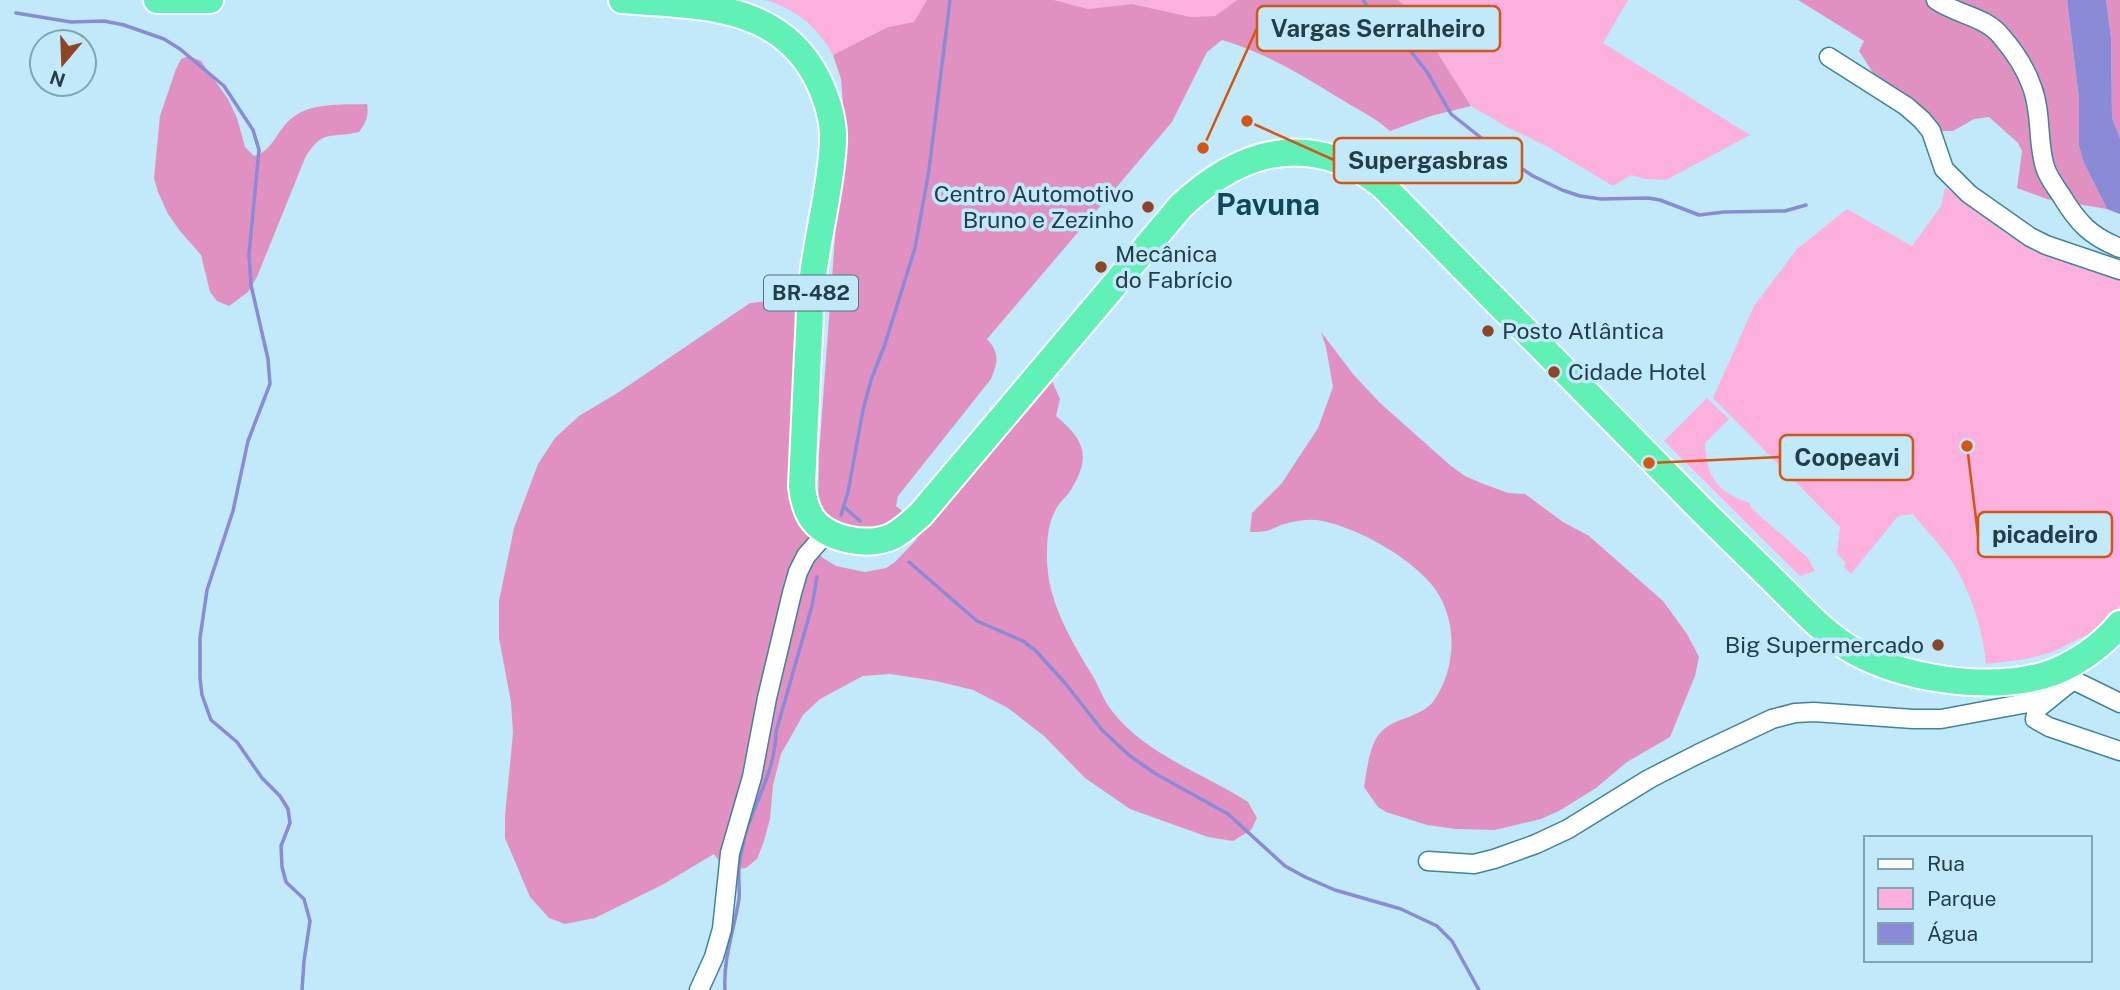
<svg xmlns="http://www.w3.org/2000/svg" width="2120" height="990" viewBox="0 0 2120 990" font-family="'Public Sans',sans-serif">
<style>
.green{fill:#fcb0dd}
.forest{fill:#e191c1}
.water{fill:#8a8ad7}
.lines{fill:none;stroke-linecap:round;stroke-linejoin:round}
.stream{stroke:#8a8ad7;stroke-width:3.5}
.minor-casing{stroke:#3f849b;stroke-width:21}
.highway-casing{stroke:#fff;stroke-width:30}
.minor{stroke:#fff;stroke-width:18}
.highway{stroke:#61f0b5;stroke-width:26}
.poi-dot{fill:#8d4525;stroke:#c1e9f9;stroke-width:2.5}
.labels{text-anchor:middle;stroke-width:7;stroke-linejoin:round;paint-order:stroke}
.shield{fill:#c1e9f9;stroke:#52717e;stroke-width:2}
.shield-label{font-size:21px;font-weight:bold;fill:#223e49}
.poi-label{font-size:23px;fill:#223e49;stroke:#c1e9f9;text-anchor:start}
.district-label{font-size:30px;font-weight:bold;fill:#104859;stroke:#c1e9f9}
.leader{fill:none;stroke:#d45612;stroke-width:2.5}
.callout-dot{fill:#d45612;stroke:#c1e9f9;stroke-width:2.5}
.callout{fill:#c1e9f9;stroke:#d45612;stroke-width:2.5}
.callout-label{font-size:24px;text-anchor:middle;font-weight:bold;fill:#223e49}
</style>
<rect width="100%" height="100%" fill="#c1e9f9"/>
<!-- green -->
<g class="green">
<path d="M 765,0 L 927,0 L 915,22 L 888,27 L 833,55 C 817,26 796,9 765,0 Z"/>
<path d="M 1054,0 L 1237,0 L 1215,16 L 1191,17 L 1132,4 L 1088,9 Z"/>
<path d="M 1398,0 L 1628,0 L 1603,43 L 1750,135 L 1666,180 L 1646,179 L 1631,175 L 1613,186 L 1548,147 L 1507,127 L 1471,106 L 1423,30 Z"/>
<path d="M 1945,187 L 2009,234 L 2052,255 L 2120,277 L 2120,606 L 2095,631 L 2052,652 L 2026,659 L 1986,664 C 1983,631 1973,599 1957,570 C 1947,551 1926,531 1913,514 L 1898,516 L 1851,574 L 1844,567 L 1846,563 L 1837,554 L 1840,527 L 1713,398 L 1754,306 L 1797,249 L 1847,209 L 1912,246 L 1941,206 Z"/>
<path d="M 1707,398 L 1729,419 L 1705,443 C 1706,477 1717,492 1750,503 L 1750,507 L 1808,558 L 1815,571 L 1800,576 L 1664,441 Z"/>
</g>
<!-- forest -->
<g class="forest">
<path d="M 927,0 L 1054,0 L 1088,9 L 1132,4 L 1191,17 L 1215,16 L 1237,0 L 1398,0 L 1405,6 L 1423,30 L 1471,106 L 1431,116 L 1390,131 C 1376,118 1360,111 1344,101 C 1303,76 1269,54 1222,40 L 1207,52 L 1172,122 L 987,339 C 1000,353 998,362 991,379 L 898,496 L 896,506 L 906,514 L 874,542 L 818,516 L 819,454 L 844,116 L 841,79 L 833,55 L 888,27 L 914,22 Z"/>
<path d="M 1798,0 L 2067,0 L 2079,99 L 2079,146 L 2084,163 L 2107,209 L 2047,199 L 2017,188 L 2022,151 L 2018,143 L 1989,117 L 1974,119 L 1953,131 L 1936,131 L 1889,98 L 1859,51 L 1864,41 Z"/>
<path d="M 2106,0 L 2120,0 L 2120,138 L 2112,118 L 2111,37 Z"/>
<path d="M 189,56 L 201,61 L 228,99 L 237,118 L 245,147 L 254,156 C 273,151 277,130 292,118 C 312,102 342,105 367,104 C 369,115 366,123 359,132 C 330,139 323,128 305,158 L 257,277 L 248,292 L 229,306 L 217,301 L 210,292 L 201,255 L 180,231 L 168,214 L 158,192 L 154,178 L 160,116 L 176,69 L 181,59 Z"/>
<path d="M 806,297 L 802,525 L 815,550 L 823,558 L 836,566 L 865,572 L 886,568 L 895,562 L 916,540 L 939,498 L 1049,374 L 1060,399 L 1056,416 C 1083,439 1092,455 1072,488 C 1068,496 1060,501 1056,509 C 1048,523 1047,540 1047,555 C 1046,600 1072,642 1094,678 C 1100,689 1104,701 1112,711 C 1146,755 1203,773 1248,802 L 1257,818 L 1251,830 L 1233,841 L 1208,837 L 1130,809 L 1085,778 L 1044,736 L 1008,708 L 973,690 L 936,681 L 890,674 L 863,676 L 820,699 L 803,715 L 781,754 L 773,785 L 770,819 L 763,844 L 757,859 L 746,868 L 725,870 L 714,854 L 662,885 L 595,918 L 565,924 L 549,918 L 530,897 L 505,838 L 505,816 L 513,733 L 511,702 L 499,638 L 499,601 L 514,528 L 538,464 L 555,438 L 579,416 L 619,392 L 750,303 Z"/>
<path d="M 1321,332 L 1353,374 L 1379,402 L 1451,466 L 1465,476 L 1481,483 L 1508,493 L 1525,494 L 1563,522 L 1589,536 L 1663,601 L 1687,634 L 1699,657 L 1695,676 L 1670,737 L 1627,762 L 1596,788 L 1559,811 L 1541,819 L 1495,830 L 1456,829 L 1427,825 L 1386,812 L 1378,807 L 1364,787 C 1367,770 1369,745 1381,732 C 1388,724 1400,720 1409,717 C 1419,712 1429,709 1435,699 C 1457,666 1458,617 1432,585 C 1408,556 1359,529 1323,521 C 1309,518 1294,521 1281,525 C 1276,527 1271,530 1266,531 C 1261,532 1255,532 1250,532 L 1252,513 L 1282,483 L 1318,428 L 1333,387 L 1326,347 Z"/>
</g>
<!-- water -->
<path class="water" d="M 2067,0 L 2106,0 L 2111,37 L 2112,118 L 2120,138 L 2120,214 L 2107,209 L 2084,163 L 2079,146 L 2079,99 Z"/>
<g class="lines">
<!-- stream -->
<g class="stream">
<path d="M 1363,0 L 1378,20 L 1401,40 L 1409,49 L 1427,72 L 1451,114 L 1513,163 L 1533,176 L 1562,190 L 1580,196 L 1601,199 L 1648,198 L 1660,200 L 1699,215 L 1724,212 L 1785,211 L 1806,205"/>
<path d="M 16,13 L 71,22 L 104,21 L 124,25 L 164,39 L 180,49 L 224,86 L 253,130 L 259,150 L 249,254 L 251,285 L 268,359 L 270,384 L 248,441 L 233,511 L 207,590 L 200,638 L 200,678 L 202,695 L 211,720 L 237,742 L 262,778 L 280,796 L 288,809 L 290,823 L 281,846 L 282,867 L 286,882 L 304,899 L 310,921 L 304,961 L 302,990"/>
<path d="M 844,507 L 860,521"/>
<path d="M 841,515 L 848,492 L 863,410 L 871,380 L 885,344 L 915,248 L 929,170 L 950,0"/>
<path d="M 909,562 L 977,621 L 1023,641 L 1036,651 L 1065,683 L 1102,730 L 1130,756 L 1156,774 L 1228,814 L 1285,866 L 1305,877 L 1335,890 L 1401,909 L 1437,926 L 1452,941 L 1479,990"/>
<path d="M 725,990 C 723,959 734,930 739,899 C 740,889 738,878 739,867 C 740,857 743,845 745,835 C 756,799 775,771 776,732 L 812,606 L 817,577"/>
</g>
<defs>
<g id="minor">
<path d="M 1936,0 C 1957,15 1985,16 2001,36 C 2014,51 2026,69 2032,87 C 2042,113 2037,141 2045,167 C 2048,177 2055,186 2061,195 C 2078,223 2090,236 2120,248"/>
<path d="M 1829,57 L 1906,106 L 1922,120 L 1931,131 L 1944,169 L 1969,194 L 2030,237 L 2046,245 L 2120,270"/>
<path d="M 2065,673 L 2073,680 L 2120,703"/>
<path d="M 2073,680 L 2037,709 L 2035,719 L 2049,727 L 2120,751"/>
<path d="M 1428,861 L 1474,864 L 1494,859 L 1536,844 L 1568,829 L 1649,779 L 1698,754 L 1772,719 L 1795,713 L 1814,712 L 1913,719 L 1941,719 L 2049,699"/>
<path d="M 699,990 L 714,957 L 722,929 L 730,853 L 752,777 L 767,698 L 792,593 L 798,572 L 806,556 L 827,532"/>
</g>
<g id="highway">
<path d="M 157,0 L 210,0"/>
<path d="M 622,0 C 698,6 779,2 818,80 C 827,99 834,120 833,142 C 831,189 817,236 812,284 C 809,307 810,330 808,353 C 806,397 804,442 802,486 C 803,497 805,507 811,517 C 826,540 867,547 891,537 C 902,532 911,523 921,514 L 1181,206 C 1231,159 1288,135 1355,167 C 1364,171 1373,179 1382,185 C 1484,288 1585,391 1686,494 C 1717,526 1749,556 1780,587 C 1802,609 1825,634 1852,650 C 1903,679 1985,691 2042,676 C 2071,668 2101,647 2120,624"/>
</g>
</defs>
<!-- minor casing -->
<use href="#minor" class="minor-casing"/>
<!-- highway casing -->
<use href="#highway" class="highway-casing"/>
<!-- minor -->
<use href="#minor" class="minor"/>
<!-- highway -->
<use href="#highway" class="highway"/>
</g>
<!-- markers -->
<g class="poi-dot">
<circle cx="1148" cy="207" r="7"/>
<circle cx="1101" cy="267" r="7"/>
<circle cx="1488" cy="331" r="7"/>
<circle cx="1554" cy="372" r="7"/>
<circle cx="1938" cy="645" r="7"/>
</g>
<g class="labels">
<!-- shield labels -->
<rect class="shield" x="764" y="275.5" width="94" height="35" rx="5"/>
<g class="shield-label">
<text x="811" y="300">BR-482</text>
</g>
<!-- poi labels -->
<g class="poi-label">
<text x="1134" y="202" text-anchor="end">Centro Automotivo<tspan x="1134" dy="26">Bruno e Zezinho</tspan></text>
<text x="1115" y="262">Mecânica<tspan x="1115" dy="26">do Fabrício</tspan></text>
<text x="1502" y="339">Posto Atlântica</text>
<text x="1568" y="380">Cidade Hotel</text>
<text x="1924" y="653" text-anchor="end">Big Supermercado</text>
</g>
<!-- district labels -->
<g class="district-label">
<text x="1268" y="215">Pavuna</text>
</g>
</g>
<!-- callouts -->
<path class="leader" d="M1203 148L1257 28M1247 121L1334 160M1649 463L1780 457M1967 446L1978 535"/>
<g class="callout-dot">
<circle cx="1203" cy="148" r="7"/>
<circle cx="1247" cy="121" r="7"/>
<circle cx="1649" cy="463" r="7"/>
<circle cx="1967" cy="446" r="7"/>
</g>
<g class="callout">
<rect x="1257" y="6" width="243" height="45" rx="7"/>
<rect x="1334" y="138" width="188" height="45" rx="7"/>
<rect x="1780" y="435" width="133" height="45" rx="7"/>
<rect x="1978" y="512" width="134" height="45" rx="7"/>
</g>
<g class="callout-label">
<text x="1378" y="37">Vargas Serralheiro</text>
<text x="1428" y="169">Supergasbras</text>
<text x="1847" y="466">Coopeavi</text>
<text x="2045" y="543">picadeiro</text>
</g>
<!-- legend -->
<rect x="1864" y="836" width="228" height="126" fill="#c1e9f9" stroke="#81a5b3" stroke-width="2"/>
<rect x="1878" y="859" width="35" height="10" fill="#ffffff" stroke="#81a5b3" stroke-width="2"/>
<text x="1927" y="871" font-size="21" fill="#223e49">Rua</text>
<rect x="1878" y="888" width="35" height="21" fill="#fcb0dd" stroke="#81a5b3" stroke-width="2"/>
<text x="1927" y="906" font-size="21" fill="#223e49">Parque</text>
<rect x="1878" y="923" width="35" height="21" fill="#8a8ad7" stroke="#81a5b3" stroke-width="2"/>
<text x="1927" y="941" font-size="21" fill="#223e49">Água</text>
<!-- north arrow -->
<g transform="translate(63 63) rotate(199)"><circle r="33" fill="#c1e9f9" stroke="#81a5b3" stroke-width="2"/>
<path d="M0-5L12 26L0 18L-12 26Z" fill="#8d4525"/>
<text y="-10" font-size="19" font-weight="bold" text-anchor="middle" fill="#223e49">N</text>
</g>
</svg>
